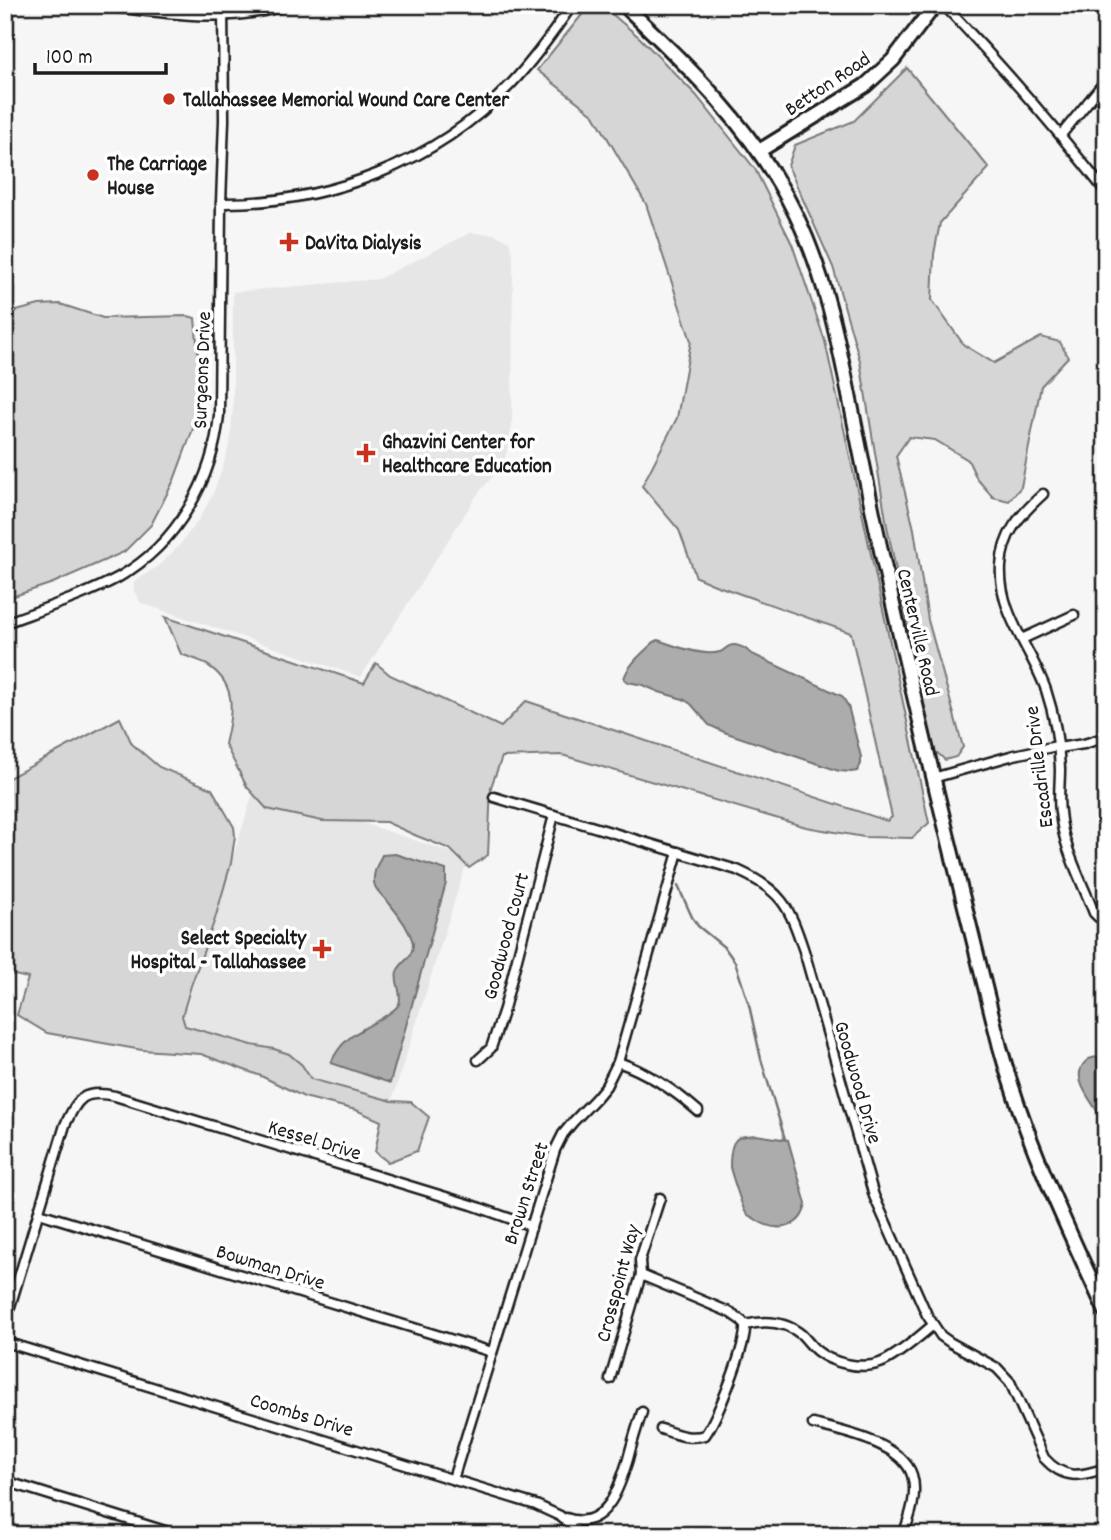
<svg xmlns="http://www.w3.org/2000/svg" width="1111" height="1540" viewBox="0 0 1111 1540" font-family="Dekko,sans-serif">
<style>
.built{fill:#e6e6e6}
.green{fill:#d6d6d6;stroke:#797979;stroke-width:2}
.water{fill:#acacac;stroke:#727272;stroke-width:2}
.lines{fill:none;stroke-linecap:round;stroke-linejoin:round}
.stream{stroke:#727272;stroke-width:2.5}
.street-casing{stroke:#1c1c1c;stroke-width:13}
.secondary-casing{stroke:#1c1c1c;stroke-width:18}
.street{stroke:#fff;stroke-width:8}
.secondary{stroke:#fff;stroke-width:12}
.poi-dot{fill:#c8321e;stroke:#fff;stroke-width:2.5}
.labels{text-anchor:middle;stroke-width:7;stroke-linejoin:round;paint-order:stroke}
.street-label{font-size:21px;fill:#1c1c1c;stroke:#fff}
.poi-label{font-size:21px;font-weight:bold;fill:#1c1c1c;stroke:#fff;text-anchor:start}
</style>
<rect width="100%" height="100%" fill="#f6f6f6"/>
<filter id="ink" filterUnits="userSpaceOnUse"><feTurbulence type="fractalNoise" baseFrequency=".0143" numOctaves="2"/><feDisplacementMap in="SourceGraphic" scale="14" xChannelSelector="R" yChannelSelector="G"/><feConvolveMatrix kernelMatrix="1 2 1 2 8 2 1 2 1" color-interpolation-filters="sRGB"/></filter>
<g filter="url(#ink)">
<!-- built -->
<g class="built">
<path d="M 470,233 L 494,234 L 509,241 L 513,255 L 512,427 L 504,463 L 477,495 L 361,677 L 141,603 L 134,591 L 134,582 L 158,566 L 178,547 L 199,519 L 213,494 L 223,466 L 230,443 L 233,407 L 233,292 L 378,279 Z"/>
<path d="M 255,787 L 468,858 L 390,1107 L 176,1040 Z"/>
</g>
<!-- green -->
<g class="green">
<path d="M 589,6 L 605,8 L 640,38 L 696,95 L 755,169 L 792,244 L 825,341 L 929,823 L 912,838 L 864,837 L 806,827 L 562,755 L 502,757 L 491,787 L 488,855 L 469,868 L 450,849 L 417,836 L 386,822 L 322,821 L 267,809 L 247,787 L 225,744 C 233,710 238,681 202,662 C 195,658 187,657 181,654 L 165,617 L 364,683 L 376,663 L 390,675 L 501,727 L 526,701 L 887,821 L 892,817 L 851,633 L 715,585 L 696,577 L 679,530 L 642,486 L 677,418 L 691,341 L 646,204 L 594,115 L 537,70 Z"/>
<path d="M 907,68 L 989,168 L 940,223 L 934,254 L 932,300 L 964,345 L 994,363 L 1041,337 L 1060,342 L 1068,357 L 1041,386 L 1021,487 L 1009,501 L 993,497 L 977,479 L 968,460 L 935,440 L 909,437 L 896,456 L 914,529 L 928,620 L 963,747 L 956,757 L 945,760 L 933,749 L 887,526 L 860,361 L 833,267 L 788,166 L 795,145 L 854,121 Z"/>
<path d="M 60,304 L 103,318 L 188,316 L 195,318 L 200,377 L 197,418 L 174,480 L 151,525 L 124,552 L 53,583 L 5,599 L 5,314 L 39,305 Z"/>
<path d="M 120,718 L 132,744 L 159,767 L 212,789 L 234,827 L 235,836 L 231,863 L 215,919 L 191,986 L 182,1016 L 185,1026 L 252,1045 L 274,1049 L 289,1054 L 302,1065 L 311,1079 L 392,1101 L 411,1102 L 429,1117 L 417,1151 L 388,1162 L 375,1152 L 381,1121 L 356,1110 L 304,1097 L 261,1076 L 201,1054 L 142,1050 L 47,1033 L 17,1015 L 28,978 L 5,973 L 5,780 Z"/>
</g>
<!-- water -->
<g class="water">
<path d="M 658,640 C 674,646 704,657 720,652 C 726,650 727,644 735,645 C 741,646 746,648 750,653 L 842,696 L 848,706 L 861,757 L 861,764 L 857,771 L 851,772 L 839,771 L 724,732 L 709,725 L 691,704 L 683,699 L 659,692 L 643,685 L 628,682 L 624,679 C 627,665 644,652 654,642 Z"/>
<path d="M 395,854 L 446,870 L 446,883 L 390,1083 L 331,1063 C 341,1038 360,1031 382,1018 C 388,1014 396,1010 399,1004 C 403,993 394,982 397,972 C 401,961 412,960 413,945 C 413,938 408,931 405,925 C 400,917 395,910 389,903 C 385,898 377,892 375,886 C 371,876 378,863 382,855 Z"/>
<path d="M 1106,1055 L 1106,1129 C 1103,1124 1101,1118 1099,1114 C 1090,1099 1067,1074 1089,1059 C 1094,1057 1101,1056 1106,1055 Z"/>
<path d="M 756,1135 L 788,1140 L 806,1204 C 801,1230 775,1233 755,1219 C 752,1217 748,1216 746,1213 C 743,1210 731,1172 730,1167 C 730,1160 731,1146 735,1141 C 739,1135 750,1136 756,1135 Z"/>
</g>
<g class="lines">
<!-- stream -->
<path class="stream" d="M 678,886 L 692,917 L 698,926 L 725,948 L 735,962 L 749,1005 L 761,1059 L 785,1139"/>
<defs>
<g id="street">
<path d="M 92,5 C 155,10 224,26 286,5"/>
<path d="M 944,5 C 1001,65 1055,127 1106,192"/>
<path d="M 1061,135 L 1106,80"/>
<path d="M 221,203 C 328,204 435,163 510,85 C 533,61 553,33 572,5"/>
<path d="M 1043,494 C 1020,515 1003,533 1001,566 C 998,613 1031,648 1046,690 C 1054,714 1059,744 1060,769 C 1060,783 1058,798 1060,812 C 1063,848 1081,879 1094,913 L 1098,917 L 1106,921"/>
<path d="M 5,623 C 43,609 84,596 119,577 C 177,544 213,480 219,415 L 221,203 L 224,120 L 223,5"/>
<path d="M 1022,639 L 1074,615"/>
<path d="M 1058,748 L 1084,744 L 1106,737"/>
<path d="M 933,778 L 1014,755 L 1057,746"/>
<path d="M 494,797 L 737,870 C 782,890 789,906 804,951 L 874,1196 L 927,1315 L 941,1336 L 951,1343 L 997,1368 L 1010,1382 L 1044,1458 C 1064,1480 1079,1477 1106,1468"/>
<path d="M 478,1060 L 491,1048 L 504,1009 L 554,815"/>
<path d="M 618,1062 C 649,1073 674,1090 698,1111"/>
<path d="M 39,1213 L 492,1352"/>
<path d="M 641,1275 L 729,1312 L 742,1321 L 745,1325 C 765,1320 785,1321 802,1335 C 807,1340 811,1346 817,1351 C 832,1363 861,1370 880,1363 C 895,1358 920,1336 933,1325"/>
<path d="M 5,1323 L 65,1125 C 78,1098 83,1089 115,1096 L 472,1205 L 531,1226"/>
<path d="M 5,1342 L 536,1505 L 560,1516 L 582,1535"/>
<path d="M 610,1379 L 641,1275 L 640,1260 L 660,1198"/>
<path d="M 813,1424 C 841,1431 902,1443 912,1475 C 918,1494 910,1517 903,1535"/>
<path d="M 661,1429 C 676,1434 689,1440 705,1435 C 717,1419 747,1344 745,1325"/>
<path d="M 453,1479 L 555,1150 L 563,1134 L 573,1122 L 596,1098 L 606,1086 L 618,1062 L 678,852"/>
<path d="M 5,1481 L 178,1535"/>
<path d="M 566,1518 C 606,1532 619,1488 628,1459 C 632,1443 637,1427 642,1412"/>
</g>
<g id="secondary">
<path d="M 624,5 C 690,68 756,131 796,215 C 825,275 838,339 851,405 C 861,455 871,505 882,555 C 918,720 959,883 1000,1047 C 1026,1142 1065,1223 1106,1312"/>
<path d="M 759,151 L 866,85 L 893,60 L 935,5"/>
</g>
</defs>
<!-- street casing -->
<use href="#street" class="street-casing"/>
<!-- secondary casing -->
<use href="#secondary" class="secondary-casing"/>
<!-- street -->
<use href="#street" class="street"/>
<!-- secondary -->
<use href="#secondary" class="secondary"/>
</g>
</g>
<!-- markers -->
<g class="poi-dot">
<circle cx="169" cy="99" r="7"/>
<circle cx="93" cy="175" r="7"/>
<path d="M285.5 231.5h7v7h7v7h-7v7h-7v-7h-7v-7h7z"/>
<path d="M362.5 442.5h7v7h7v7h-7v7h-7v-7h-7v-7h7z"/>
<path d="M318.5 938.5h7v7h7v7h-7v7h-7v-7h-7v-7h7z"/>
</g>
<g class="labels">
<!-- street labels -->
<g class="street-label">
<text transform="translate(827 83) rotate(-34)" y="7">Betton Road</text>
<text transform="translate(201 370) rotate(-88)" y="7">Surgeons Drive</text>
<text transform="translate(919 632) rotate(77)" y="7">Centerville Road</text>
<text transform="translate(1038 767) rotate(-97)" y="7">Escadrille Drive</text>
<text transform="translate(505 936) rotate(-75)" y="7">Goodwood Court</text>
<text transform="translate(859 1082) rotate(74)" y="7">Goodwood Drive</text>
<text transform="translate(315 1139) rotate(17)" y="7">Kessel Drive</text>
<text transform="translate(525 1193) rotate(-72)" y="7">Brown Street</text>
<text transform="translate(271 1266) rotate(17)" y="7">Bowman Drive</text>
<text transform="translate(617 1283) rotate(-75)" y="7">Crosspoint Way</text>
<text transform="translate(302 1414) rotate(17)" y="7">Coombs Drive</text>
</g>
<!-- poi labels -->
<g class="poi-label">
<text x="183" y="106">Tallahassee Memorial Wound Care Center</text>
<text x="107" y="170">The Carriage<tspan x="107" dy="24">House</tspan></text>
<text x="305" y="249">DaVita Dialysis</text>
<text x="382" y="448">Ghazvini Center for<tspan x="382" dy="24">Healthcare Education</tspan></text>
<text x="306" y="944" text-anchor="end">Select Specialty<tspan x="306" dy="24">Hospital - Tallahassee</tspan></text>
</g>
</g>
<!-- margin -->
<rect width="1111" height="1540" fill="none" stroke="#fff" stroke-width="28"/>
<rect x="14" y="14" width="1083" height="1512" fill="none" stroke="#1c1c1c" stroke-width="2.5" filter="url(#ink)"/>
<!-- scale -->
<path d="M35 63v10h131v-10" fill="none" stroke="#1c1c1c" stroke-width="3.5"/>
<text x="46" y="63" font-size="21" fill="#1c1c1c" stroke="#ffffff" stroke-width="5" paint-order="stroke">100 m</text>
</svg>
